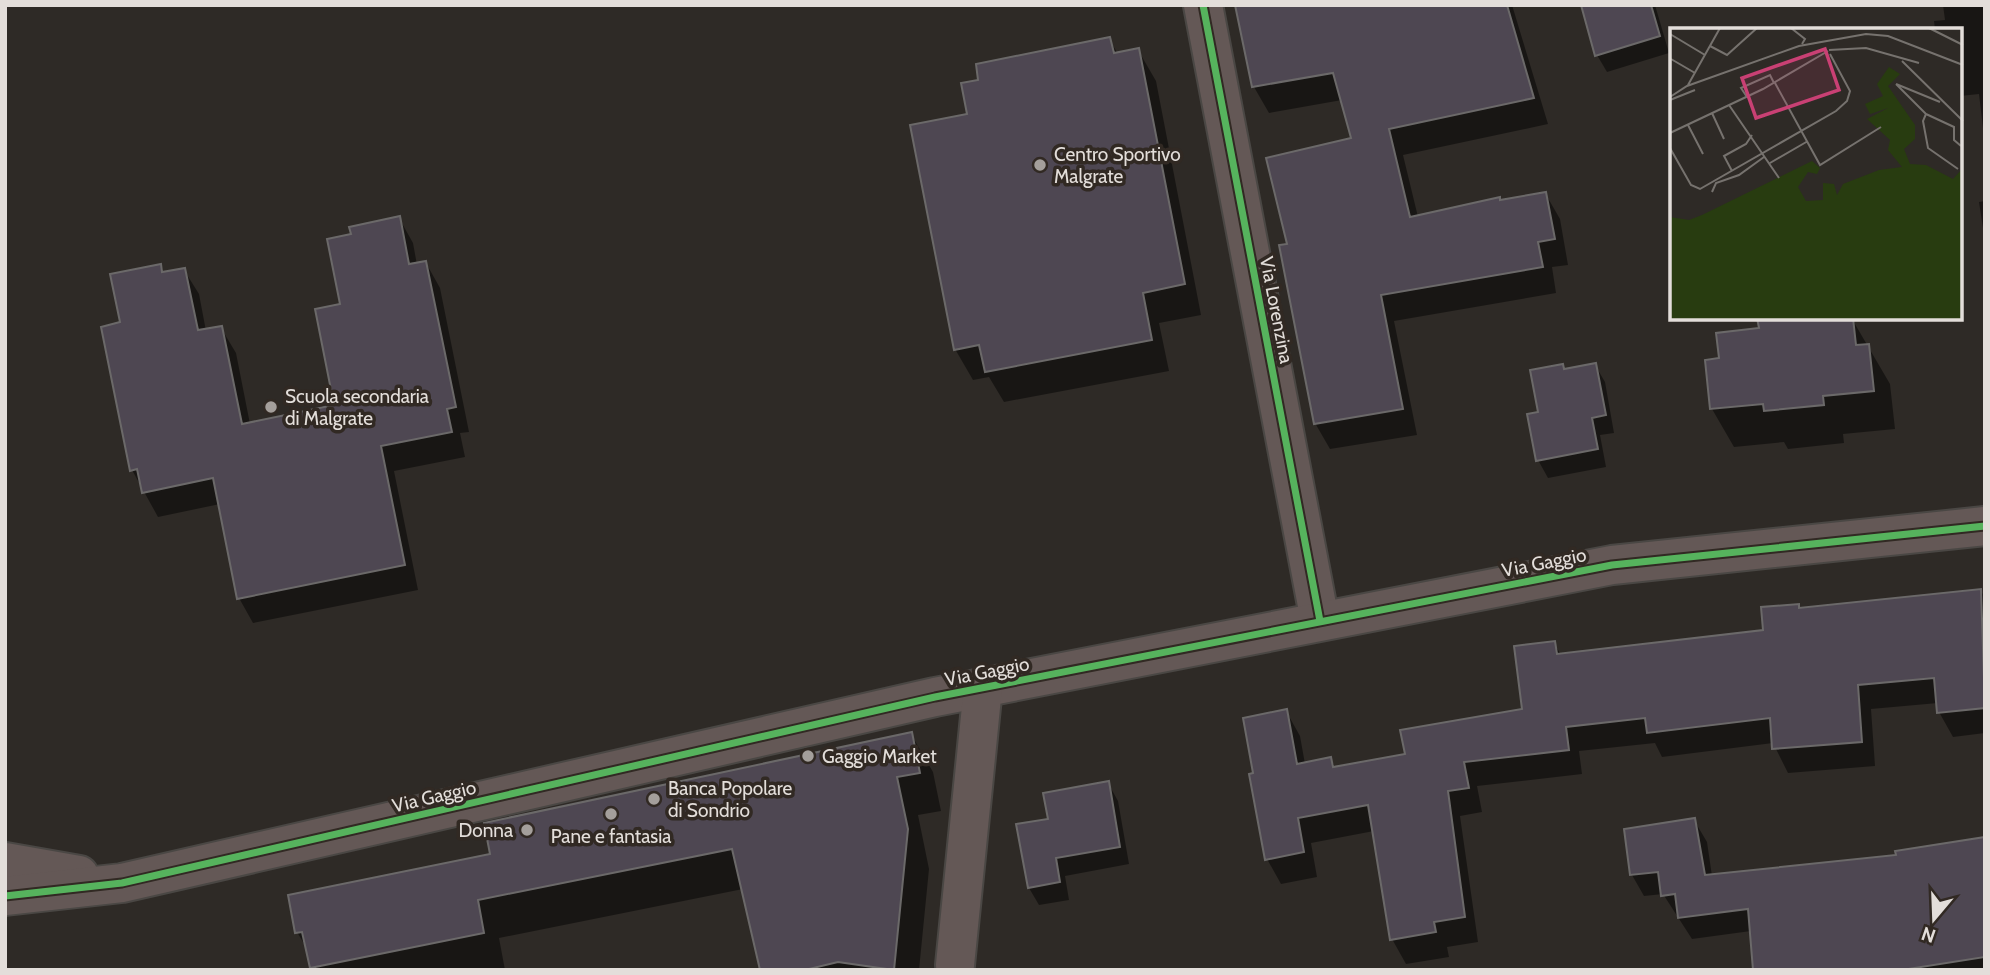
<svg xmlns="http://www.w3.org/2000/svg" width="1990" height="975" viewBox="0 0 1990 975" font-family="Cabin,sans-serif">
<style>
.shadow{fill:#0007}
.building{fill:#4e4752;stroke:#6b6969;stroke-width:2}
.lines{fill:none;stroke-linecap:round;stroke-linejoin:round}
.minor-casing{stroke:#4a4744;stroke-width:42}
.minor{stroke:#645856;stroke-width:38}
.cycleway-casing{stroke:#312923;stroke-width:11}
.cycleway{stroke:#56b35d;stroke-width:7}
.poi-dot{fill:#a49f9b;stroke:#312923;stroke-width:2.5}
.labels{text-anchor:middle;stroke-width:7;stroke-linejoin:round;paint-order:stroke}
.poi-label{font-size:19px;fill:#e3deda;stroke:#312923;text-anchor:start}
.street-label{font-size:19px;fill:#e3deda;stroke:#312923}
.inset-road{fill:none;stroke:#76726e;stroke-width:2}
.view{fill:#c94074;fill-opacity:0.15;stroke:#c94074;stroke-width:3.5}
.inset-edge{fill:none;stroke:#e3deda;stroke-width:3.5}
</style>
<rect width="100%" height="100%" fill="#2e2a26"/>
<!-- shadow -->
<g class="shadow">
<path d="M 1237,5 L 1512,5 L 1548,124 L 1403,155 L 1418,217 L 1545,193 L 1560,219 L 1568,265 L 1552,267 L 1556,293 L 1394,321 L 1417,435 L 1330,449 L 1315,423 L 1289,245 L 1353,139 L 1342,100 L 1269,113 L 1254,87 Z"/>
<path d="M 1583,5 L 1655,5 L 1669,53 L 1607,72 L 1597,55 Z"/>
<path d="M 1943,5 L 1985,5 L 1985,145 L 1979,94 L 1960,96 L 1960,30 L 1935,30 L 1934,21 L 1945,20 Z"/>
<path d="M 1109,39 L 1118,54 L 1138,50 L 1156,81 L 1201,315 L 1159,323 L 1169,371 L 1004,402 L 989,377 L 973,380 L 955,349 L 969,115 Z"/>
<path d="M 1985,201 L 1985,241 L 1979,202 Z"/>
<path d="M 399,218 L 413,243 L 417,265 L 426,263 L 440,288 L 469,432 L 460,433 L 465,457 L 394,471 L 418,590 L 253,623 L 239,598 L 220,504 L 158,517 L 132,470 L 122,324 L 160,266 L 164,273 L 184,270 L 199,294 L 206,331 L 221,328 L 236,353 L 250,424 L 336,407 L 342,305 L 353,236 Z"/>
<path d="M 1852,319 L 1890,384 L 1895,429 L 1843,434 L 1844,443 L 1788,449 L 1784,442 L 1734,447 L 1712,409 L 1707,362 Z"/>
<path d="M 1595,365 L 1605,382 L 1614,433 L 1600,435 L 1606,467 L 1548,478 L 1538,460 L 1540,414 L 1562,366 L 1565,371 Z"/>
<path d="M 1981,591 L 1985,598 L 1985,733 L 1953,737 L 1939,712 L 1938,703 L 1871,709 L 1875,766 L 1788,773 L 1773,743 L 1662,757 L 1655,743 L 1579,751 L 1582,774 L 1477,786 L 1482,812 L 1460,816 L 1478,942 L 1447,947 L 1449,957 L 1406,964 L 1392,939 L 1374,831 L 1311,843 L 1317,877 L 1281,884 L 1267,859 L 1255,775 L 1286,711 L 1300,736 L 1305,764 L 1331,759 L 1336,769 L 1407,755 L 1524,710 L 1554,643 L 1561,655 L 1765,631 L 1798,606 L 1800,610 Z"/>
<path d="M 911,734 L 933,772 L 941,811 L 918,815 L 929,869 L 919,970 L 762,970 L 743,889 L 499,938 L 505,970 L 313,970 L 309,952 L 297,932 L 492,855 Z"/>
<path d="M 1108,783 L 1118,801 L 1129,864 L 1065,876 L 1069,900 L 1039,905 L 1029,888 L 1050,820 Z"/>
<path d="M 1694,820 L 1707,842 L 1712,876 L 1898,857 L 1985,839 L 1985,970 L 1754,970 L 1751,931 L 1692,939 L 1663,894 L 1644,896 L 1632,875 Z"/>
</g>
<!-- building -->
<g class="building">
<path d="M 1235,5 L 1507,5 L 1534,98 L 1389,129 L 1410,217 L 1500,197 L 1500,200 L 1546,192 L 1555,239 L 1538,242 L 1543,267 L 1381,295 L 1403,409 L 1314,424 L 1279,245 L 1287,244 L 1266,158 L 1351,138 L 1333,73 L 1252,87 Z"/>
<path d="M 1581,5 L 1651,5 L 1660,36 L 1595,56 Z"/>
<path d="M 1110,37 L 1114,53 L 1139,48 L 1185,284 L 1143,293 L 1152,340 L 985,372 L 979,345 L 954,350 L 910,125 L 967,114 L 961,83 L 978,80 L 976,64 Z"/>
<path d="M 400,216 L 409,264 L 426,261 L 456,407 L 447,409 L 452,432 L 381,446 L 405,565 L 237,599 L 213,478 L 142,493 L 137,469 L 130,471 L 101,327 L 120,322 L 110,274 L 161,264 L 162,272 L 185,268 L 198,330 L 222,326 L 242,424 L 334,405 L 315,309 L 340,304 L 327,239 L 351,234 L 349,227 Z"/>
<path d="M 1757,318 L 1853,318 L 1856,345 L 1869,344 L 1874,391 L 1823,396 L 1824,405 L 1764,411 L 1763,404 L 1710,409 L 1705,360 L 1719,358 L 1716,333 L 1759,328 Z"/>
<path d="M 1596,363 L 1606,415 L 1592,418 L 1598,449 L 1536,461 L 1527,414 L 1538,412 L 1530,370 L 1563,364 L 1564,369 Z"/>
<path d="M 1981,589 L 1985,708 L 1937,713 L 1934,678 L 1858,685 L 1862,742 L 1772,749 L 1770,718 L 1647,733 L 1645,718 L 1566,727 L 1569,750 L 1464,762 L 1469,788 L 1448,791 L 1465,917 L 1434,922 L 1436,932 L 1390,940 L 1368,805 L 1298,818 L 1304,852 L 1265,860 L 1249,774 L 1253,773 L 1243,718 L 1287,709 L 1297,764 L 1331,757 L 1333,767 L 1405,754 L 1400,730 L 1522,709 L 1514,646 L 1555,641 L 1557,654 L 1763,630 L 1761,607 L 1799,604 L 1799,608 Z"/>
<path d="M 912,732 L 920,773 L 897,777 L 908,829 L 894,970 L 838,962 L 805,970 L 760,970 L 732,849 L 478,900 L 484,933 L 310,968 L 302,932 L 295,933 L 288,895 L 490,854 L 484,823 Z"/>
<path d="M 1109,781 L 1120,847 L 1056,858 L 1060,882 L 1028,888 L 1016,824 L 1048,819 L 1043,793 Z"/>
<path d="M 1695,818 L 1705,875 L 1896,855 L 1895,851 L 1985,837 L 1985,957 L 1902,970 L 1753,970 L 1748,909 L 1678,918 L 1675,894 L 1661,896 L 1658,872 L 1630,875 L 1624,829 Z"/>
</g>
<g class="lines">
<defs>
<g id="minor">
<path d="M 1203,5 L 1320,621"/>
<path d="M 5,862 L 79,875"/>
<path d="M 5,896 L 122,883 L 935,697 L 1612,565 L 1985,526"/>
<path d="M 955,965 L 983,687"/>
</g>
</defs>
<!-- minor casing -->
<use href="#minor" class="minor-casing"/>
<!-- minor -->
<use href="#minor" class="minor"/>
<defs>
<g id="cycleway">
<path d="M 1203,5 L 1320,621"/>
<path d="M 5,896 L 122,883 L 935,697 L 1612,565 L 1985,526"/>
</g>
</defs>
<!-- cycleway casing -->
<use href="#cycleway" class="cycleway-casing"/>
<!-- cycleway -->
<use href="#cycleway" class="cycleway"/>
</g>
<!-- markers -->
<g class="poi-dot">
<circle cx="1040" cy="165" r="7"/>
<circle cx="271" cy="407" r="7"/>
<circle cx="808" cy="756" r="7"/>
<circle cx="654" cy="799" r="7"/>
<circle cx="611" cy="814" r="7"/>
<circle cx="527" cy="830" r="7"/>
</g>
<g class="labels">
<!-- poi labels -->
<g class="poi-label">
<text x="1054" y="161">Centro Sportivo<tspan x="1054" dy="22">Malgrate</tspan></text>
<text x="285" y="403">Scuola secondaria<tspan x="285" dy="22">di Malgrate</tspan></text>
<text x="822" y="763">Gaggio Market</text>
<text x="668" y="795">Banca Popolare<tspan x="668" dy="22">di Sondrio</tspan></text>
<text x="513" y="837" text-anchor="end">Donna</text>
<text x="611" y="843" text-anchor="middle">Pane e fantasia</text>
</g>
<!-- street labels -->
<g class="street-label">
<text transform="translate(1277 310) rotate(79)" y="7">Via Lorenzina</text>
<text transform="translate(1544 562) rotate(-11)" y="7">Via Gaggio</text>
<text transform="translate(987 671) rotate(-11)" y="7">Via Gaggio</text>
<text transform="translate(434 796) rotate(-13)" y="7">Via Gaggio</text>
</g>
</g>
<!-- overview -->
<g transform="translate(1670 28)">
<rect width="292" height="292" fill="#2e2a26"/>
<path d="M 219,39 L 230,46 L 218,58 L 245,97 L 245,111 L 234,121 L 240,136 L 256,137 L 283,151 L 292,141 L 292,292 L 0,292 L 0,189 L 19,192 L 32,187 L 142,133 L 150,140 L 147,146 L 138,144 L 128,159 L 136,173 L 153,172 L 153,155 L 164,156 L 167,167 L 173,156 L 209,142 L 232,139 L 218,122 L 220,112 L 197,91 L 218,80 L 200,86 L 195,76 L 213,68 L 207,56 Z" fill="#283c10"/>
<path class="inset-road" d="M 121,0 L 135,11 L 132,16M 259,0 L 293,17M 0,6 L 35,27M 40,18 L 57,27 L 87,0M 159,22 L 196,20 L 249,35M 1,31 L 25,45M 232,33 L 293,93M 105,55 L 150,137 L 211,99M 226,56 L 256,86 L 253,93 L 258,120 L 288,141M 226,56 L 270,74M 18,57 L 50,0M 0,69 L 17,58 L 129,18 L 196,6 L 218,8 L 293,37M 77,69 L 71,60 L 100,47 L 104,55M 0,72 L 25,62M 59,77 L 109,150M 42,85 L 54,111M 256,86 L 284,99 L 284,112 L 291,118M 18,97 L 33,126M 0,105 L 93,61 L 158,23M 0,120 L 21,157 L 30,161 L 166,83 L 177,73 L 180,63 L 160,26M 100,135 L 138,113M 62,143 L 54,128 L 76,116 L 82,107M 42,164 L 46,155 L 69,147 L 94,129"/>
<path class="view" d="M 155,21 L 169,62 L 86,90 L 72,50 Z"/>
<rect width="292" height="292" class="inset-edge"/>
</g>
<!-- border -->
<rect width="1990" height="975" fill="none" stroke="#e3deda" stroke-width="14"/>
<!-- north arrow -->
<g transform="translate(1934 919) rotate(199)" stroke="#312923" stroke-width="5" paint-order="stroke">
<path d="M0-5L12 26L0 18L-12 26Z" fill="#e3deda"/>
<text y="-10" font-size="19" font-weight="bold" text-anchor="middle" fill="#e3deda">N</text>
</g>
</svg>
